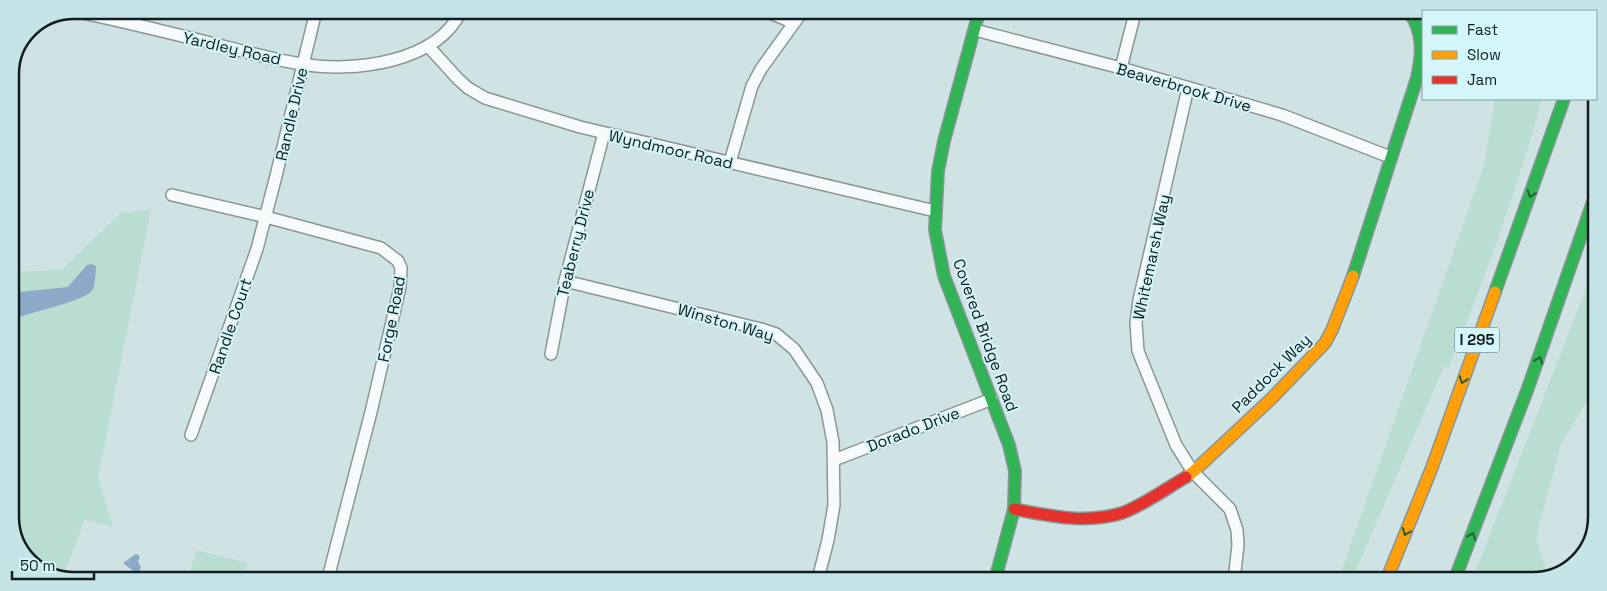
<svg xmlns="http://www.w3.org/2000/svg" width="1607" height="591" viewBox="0 0 1607 591" font-family="'Space Grotesk',sans-serif">
<style>
.green{fill:#b9ddd0}
.water{fill:#8caac7}
.lines{fill:none;stroke-linecap:round;stroke-linejoin:round}
.stream{stroke:#8caac7;stroke-width:3}
.street-casing{stroke:#889698;stroke-width:14}
.fast-casing{stroke:#889698;stroke-width:14}
.slow-casing{stroke:#889698;stroke-width:14}
.jam-casing{stroke:#889698;stroke-width:14}
.street{stroke:#f8fbfb;stroke-width:11}
.fast{stroke:#30b455;stroke-width:11}
.slow{stroke:#ff9f0a;stroke-width:11}
.jam{stroke:#e5322d;stroke-width:11}
.oneway{stroke:#1f6137}
.labels{text-anchor:middle;stroke-width:4;stroke-linejoin:round;paint-order:stroke}
.shield{fill:#d4f5fa;stroke:#4c5e60;stroke-width:1}
.shield-label{font-size:15px;font-weight:bold;fill:#111d1e}
.street-label{font-size:16px;fill:#111d1e;stroke:#d4f5fa}
.rim{fill:none;stroke:#111d1e;stroke-width:2.5}
</style>
<rect width="100%" height="100%" fill="#cfe2e4"/>
<!-- green -->
<g class="green">
<path d="M 1495,99 L 1542,99 C 1517,191 1484,280 1448,369 L 1445,364 L 1351,581 L 1338,581 L 1484,165 Z"/>
<path d="M 151,209 L 98,478 L 113,527 L 85,519 L 62,578 L 53,578 L 23,556 L 10,521 L 10,272 L 61,270 L 121,213 Z"/>
<path d="M 1595,259 L 1595,388 L 1561,444 L 1536,538 L 1548,576 L 1533,581 L 1472,581 L 1584,294 Z"/>
<path d="M 196,550 L 248,563 L 244,578 L 189,578 Z"/>
</g>
<!-- water -->
<g class="water">
<path d="M 91,264 L 96,266 C 96,272 95,283 93,289 C 87,302 26,312 10,321 L 10,293 L 68,287 L 87,265 Z"/>
<path d="M 136,554 L 140,556 L 138,562 L 141,567 L 139,572 L 137,574 L 123,563 Z"/>
</g>
<g class="lines">
<!-- stream -->
<path class="stream" d="M 1191,580 L 1196,577"/>
<defs>
<g id="street">
<path d="M 73,11 C 115,19 157,30 199,40 C 233,48 267,59 302,64 C 352,73 437,63 461,11"/>
<path d="M 768,12 L 794,23"/>
<path d="M 975,30 L 1121,68 L 1282,115 L 1390,157"/>
<path d="M 428,46 L 458,79 L 468,88 L 485,98 L 580,127 L 935,211"/>
<path d="M 1121,68 L 1135,13"/>
<path d="M 1188,88 L 1139,300 L 1136,323 L 1138,351 L 1176,445 L 1193,472 L 1230,509 L 1237,530 L 1238,545 L 1234,580"/>
<path d="M 730,162 L 752,86 L 761,69 L 802,12"/>
<path d="M 172,195 L 266,217 L 381,248 L 398,261 L 401,268 L 400,287 L 371,412 L 328,578"/>
<path d="M 565,281 L 761,329 L 776,334 L 794,349 L 817,383 L 827,410 L 833,442 L 834,505 L 828,540 L 818,579"/>
<path d="M 551,354 L 565,281 L 604,133"/>
<path d="M 191,435 L 257,249 L 276,176 L 316,11"/>
<path d="M 834,460 L 992,399"/>
</g>
<g id="fast">
<path d="M 979,12 L 944,141 L 938,171 L 935,230 L 944,276 L 1009,445 L 1015,471 L 1014,509 L 995,580"/>
<path d="M 1353,276 L 1417,78 C 1422,54 1424,34 1410,13"/>
<path d="M 1495,292 L 1564,99"/>
<path d="M 1454,581 L 1528,388 L 1596,193"/>
</g>
<g id="slow">
<path d="M 1186,477 L 1193,472 L 1272,398 L 1325,343 L 1332,330 L 1353,276"/>
<path d="M 1386,581 L 1431,470 L 1495,292"/>
</g>
<path id="jam" d="M 1014,509 C 1049,516 1086,524 1122,513 C 1142,506 1167,488 1186,477"/>
</defs>
<!-- street casing -->
<use href="#street" class="street-casing"/>
<!-- fast casing -->
<use href="#fast" class="fast-casing"/>
<!-- slow casing -->
<use href="#slow" class="slow-casing"/>
<!-- jam casing -->
<use href="#jam" class="jam-casing"/>
<!-- street -->
<use href="#street" class="street"/>
<!-- fast -->
<use href="#fast" class="fast"/>
<!-- slow -->
<use href="#slow" class="slow"/>
<!-- jam -->
<use href="#jam" class="jam"/>
</g>
<!-- one-way arrows -->
<defs><path id="oneway-chevron" d="M-2-3.5L2.5 0L-2 3.5" fill="none" stroke-width="1.6" stroke-linecap="round" stroke-linejoin="round" transform="scale(1.25)"/></defs>
<g class="oneway">
<use href="#oneway-chevron" transform="translate(1531 194) rotate(110)"/>
<use href="#oneway-chevron" transform="translate(1539 360) rotate(-70)"/>
<use href="#oneway-chevron" transform="translate(1463 380) rotate(110)"/>
<use href="#oneway-chevron" transform="translate(1406 532) rotate(112)"/>
<use href="#oneway-chevron" transform="translate(1472 536) rotate(-68)"/>
</g>
<g class="labels">
<!-- shield labels -->
<rect class="shield" x="1454.5" y="327.5" width="45" height="25" rx="4"/>
<g class="shield-label">
<text x="1477" y="345">I 295</text>
</g>
<!-- street labels -->
<g class="street-label">
<text transform="translate(232 48) rotate(13)" y="6">Yardley Road</text>
<text transform="translate(1184 87) rotate(16)" y="6">Beaverbrook Drive</text>
<text transform="translate(291 114) rotate(-77)" y="6">Randle Drive</text>
<text transform="translate(671 149) rotate(13)" y="6">Wyndmoor Road</text>
<text transform="translate(575 243) rotate(-76)" y="6">Teaberry Drive</text>
<text transform="translate(1151 257) rotate(-78)" y="6">Whitemarsh Way</text>
<text transform="translate(391 319) rotate(-79)" y="6">Forge Road</text>
<text transform="translate(726 322) rotate(16)" y="6">Winston Way</text>
<text transform="translate(230 326) rotate(-71)" y="6">Randle Court</text>
<text transform="translate(986 335) rotate(70)" y="6">Covered Bridge Road</text>
<text transform="translate(1271 373) rotate(-45)" y="6">Paddock Way</text>
<text transform="translate(913 429) rotate(-21)" y="6">Dorado Drive</text>
</g>
</g>
<!-- crop -->
<path d="M0 0H1607V591H0ZM74 19H1533A55 55 0 0 1 1588 74V517A55 55 0 0 1 1533 572H74A55 55 0 0 1 19 517V74A55 55 0 0 1 74 19Z" fill="#c4e4e8" fill-rule="evenodd"/>
<path class="rim" d="M74 19H1533A55 55 0 0 1 1588 74V517A55 55 0 0 1 1533 572H74A55 55 0 0 1 19 517V74A55 55 0 0 1 74 19Z"/>
<!-- legend -->
<rect x="1422" y="10" width="175" height="90" fill="#d4f5fa" stroke="#869fa2"/>
<rect x="1432" y="26" width="25" height="8" fill="#30b455" stroke="#869fa2"/>
<text x="1467" y="35" font-size="15" fill="#111d1e">Fast</text>
<rect x="1432" y="51" width="25" height="8" fill="#ff9f0a" stroke="#869fa2"/>
<text x="1467" y="60" font-size="15" fill="#111d1e">Slow</text>
<rect x="1432" y="76" width="25" height="8" fill="#e5322d" stroke="#869fa2"/>
<text x="1467" y="85" font-size="15" fill="#111d1e">Jam</text>
<!-- scale -->
<path d="M12 571v8h82v-8" fill="none" stroke="#111d1e" stroke-width="2.5"/>
<text x="20" y="571" font-size="15" fill="#111d1e" stroke="#d4f5fa" stroke-width="4" paint-order="stroke">50 m</text>
</svg>
